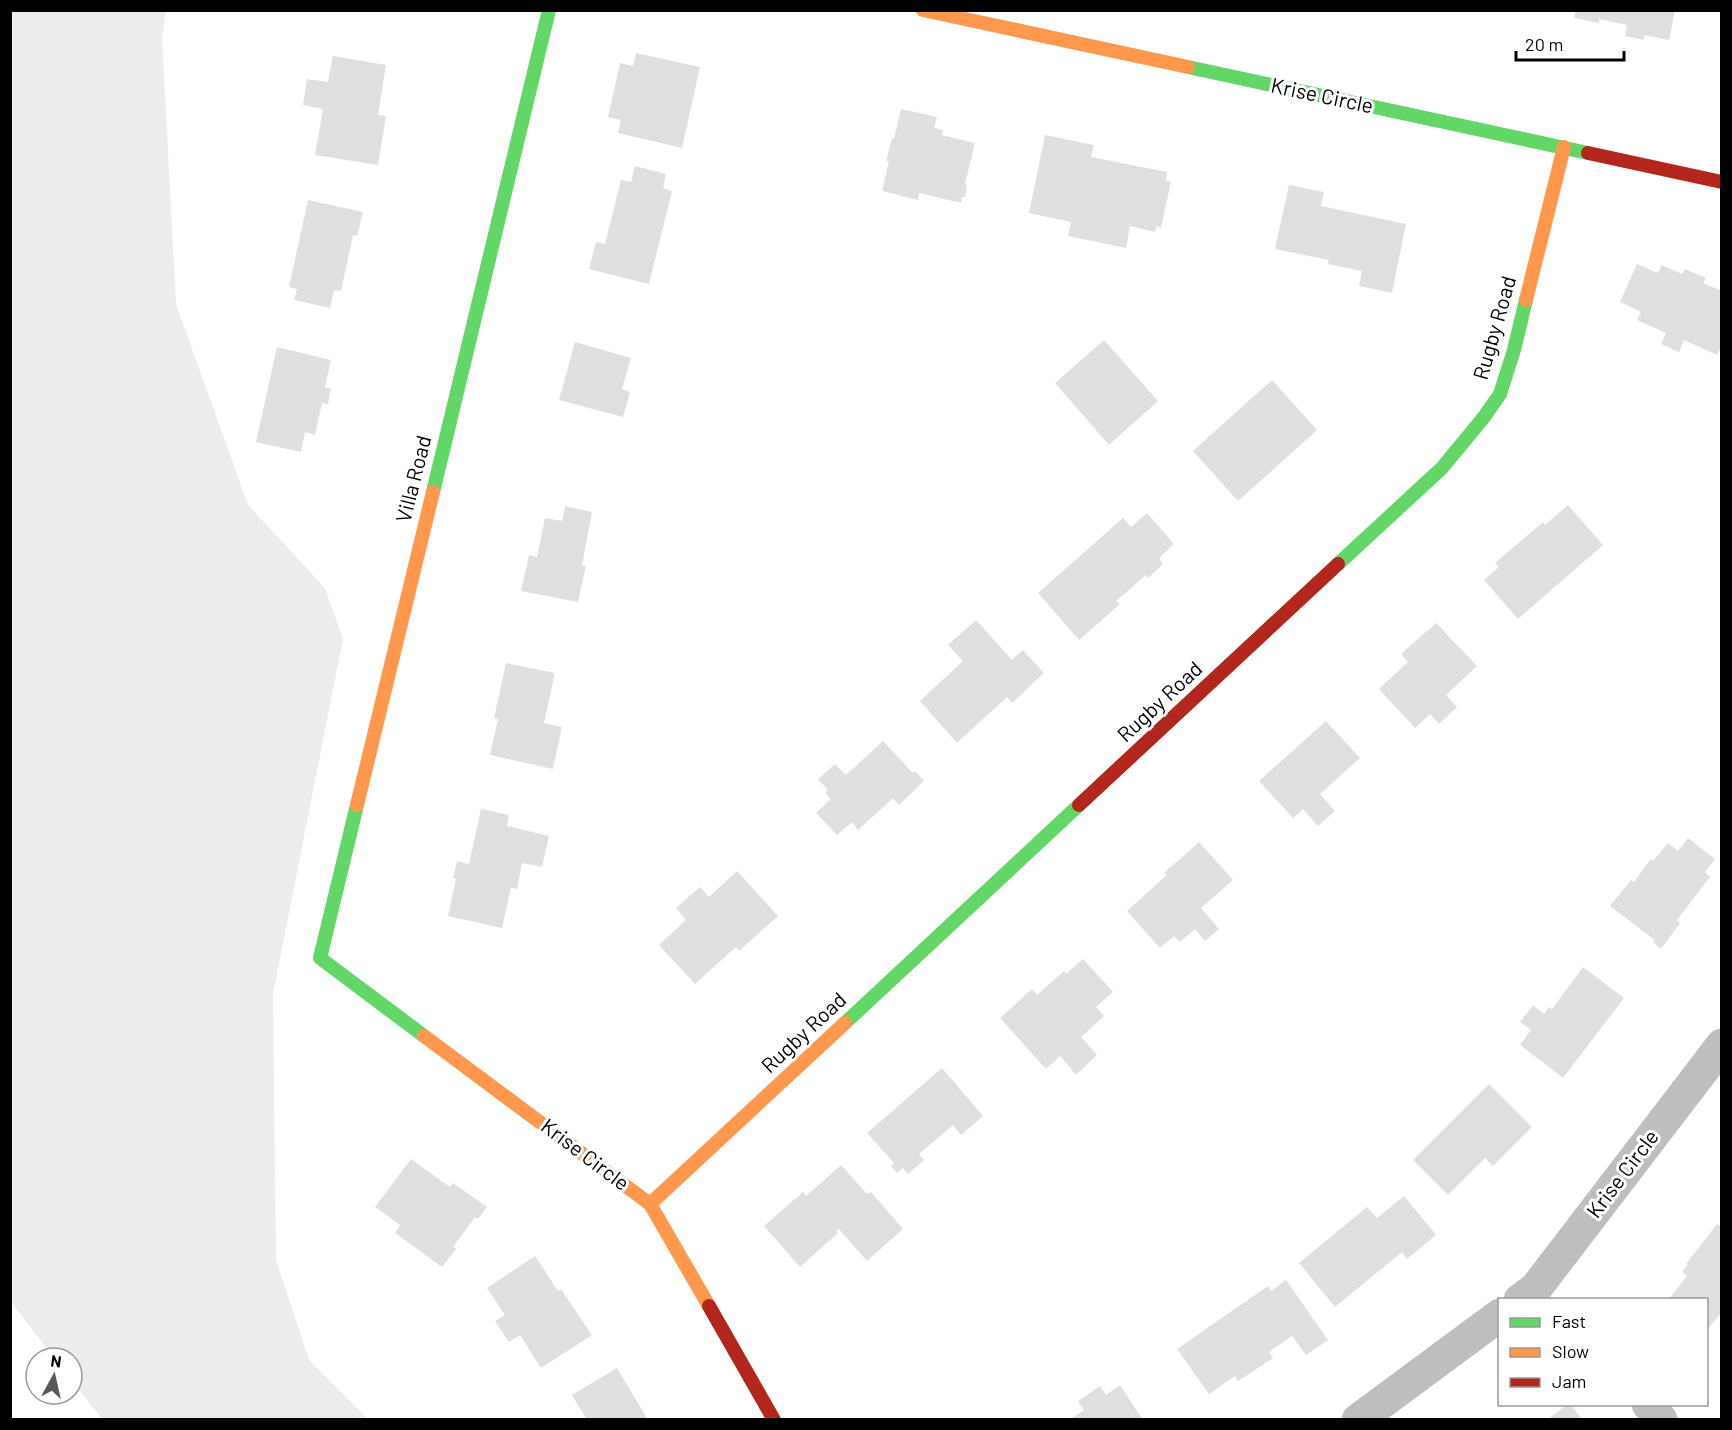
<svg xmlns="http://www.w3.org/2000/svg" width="1732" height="1430" viewBox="0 0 1732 1430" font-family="Barlow,sans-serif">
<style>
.green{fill:#ececec}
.building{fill:#dfdfdf}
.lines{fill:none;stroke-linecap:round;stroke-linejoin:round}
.street{stroke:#bebebe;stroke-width:33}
.fast{stroke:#63d668;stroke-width:14}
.slow{stroke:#ff974d;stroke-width:14}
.jam{stroke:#b3261e;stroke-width:14}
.labels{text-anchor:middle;stroke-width:6;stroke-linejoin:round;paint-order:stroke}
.street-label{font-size:21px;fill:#000;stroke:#fff}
</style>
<rect width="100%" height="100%" fill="#fff"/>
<!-- green -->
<path class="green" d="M 11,10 L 166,11 L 162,37 L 176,304 L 248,505 L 325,588 L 343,639 L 273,994 L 276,1260 L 309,1360 L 368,1419 L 102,1419 L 72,1381 L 72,1358 L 54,1358 L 11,1302 Z"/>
<!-- building -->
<g class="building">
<path d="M 1576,10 L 1675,10 L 1669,40 L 1644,35 L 1644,40 L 1625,36 L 1627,25 L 1599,19 L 1599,23 L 1574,18 Z"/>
<path d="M 636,53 L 700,67 L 682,148 L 618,133 L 621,120 L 608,117 L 620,63 L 633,66 Z"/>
<path d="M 333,56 L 386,65 L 378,115 L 386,116 L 378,165 L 315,155 L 323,109 L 303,105 L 307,79 L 328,82 Z"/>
<path d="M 901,109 L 937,117 L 934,128 L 943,130 L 942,135 L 975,143 L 965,184 L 967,185 L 965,197 L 962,197 L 961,203 L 919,193 L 918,200 L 882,191 L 889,161 L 886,161 L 892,138 L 894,139 Z"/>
<path d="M 1045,135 L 1094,145 L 1091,157 L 1167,172 L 1166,181 L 1171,181 L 1161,228 L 1157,226 L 1155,232 L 1130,226 L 1126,248 L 1068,236 L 1071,222 L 1029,213 Z"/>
<path d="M 635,166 L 666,174 L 663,188 L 672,191 L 649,284 L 589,269 L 596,242 L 605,244 L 621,180 L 631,182 Z"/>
<path d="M 1289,185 L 1324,192 L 1321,206 L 1406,224 L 1392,293 L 1359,286 L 1362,271 L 1328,264 L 1329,260 L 1275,249 Z"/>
<path d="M 308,200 L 363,212 L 357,236 L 353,235 L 341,291 L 334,290 L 330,308 L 294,300 L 297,289 L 289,287 Z"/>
<path d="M 1637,264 L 1658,273 L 1662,265 L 1682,274 L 1685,269 L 1706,278 L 1703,283 L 1722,291 L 1722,345 L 1717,355 L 1684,340 L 1679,352 L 1661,344 L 1666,333 L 1637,320 L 1641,312 L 1620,302 Z"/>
<path d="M 1104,340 L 1158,401 L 1109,445 L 1055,383 Z"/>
<path d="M 575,342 L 631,358 L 622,389 L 630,392 L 623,417 L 559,400 Z"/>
<path d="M 277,347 L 331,360 L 325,387 L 331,389 L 328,404 L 322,403 L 315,435 L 305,432 L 301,452 L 256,442 Z"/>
<path d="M 1272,380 L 1317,430 L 1238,501 L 1193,451 Z"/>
<path d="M 1568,505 L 1603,545 L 1518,619 L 1484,580 L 1499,567 L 1495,563 L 1543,522 L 1545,525 Z"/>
<path d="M 565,506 L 592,512 L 582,565 L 586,566 L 578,602 L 521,591 L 529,555 L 537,557 L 545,518 L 562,521 Z"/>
<path d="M 1147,513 L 1174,544 L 1159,558 L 1163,564 L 1148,578 L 1146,575 L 1116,601 L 1120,604 L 1079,640 L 1038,593 L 1123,518 L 1131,527 Z"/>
<path d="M 976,620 L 1012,660 L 1023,650 L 1044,673 L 1012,703 L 1007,697 L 957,743 L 920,701 L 963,661 L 948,645 Z"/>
<path d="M 1436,623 L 1477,666 L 1446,695 L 1457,707 L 1439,724 L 1430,714 L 1415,728 L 1379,689 L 1408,662 L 1401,654 Z"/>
<path d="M 506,663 L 555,673 L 544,723 L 562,727 L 553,769 L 490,755 L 498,719 L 494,718 Z"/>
<path d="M 1326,721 L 1360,758 L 1320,794 L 1335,811 L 1318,826 L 1303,809 L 1293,818 L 1259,781 Z"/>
<path d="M 883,741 L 913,773 L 915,771 L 924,781 L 899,805 L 893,798 L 858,830 L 852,822 L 837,835 L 816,813 L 831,799 L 825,793 L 828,790 L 818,779 L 835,764 L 846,775 Z"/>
<path d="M 481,809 L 509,815 L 507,826 L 549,836 L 542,867 L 522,863 L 517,889 L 511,888 L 502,928 L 448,916 L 456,879 L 453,878 L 457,861 L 469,864 Z"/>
<path d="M 1688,838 L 1715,859 L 1705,872 L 1710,877 L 1677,920 L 1680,923 L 1661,949 L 1653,942 L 1655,940 L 1610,906 L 1631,880 L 1634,882 L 1651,859 L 1653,861 L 1668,843 L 1678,851 Z"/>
<path d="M 1199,842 L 1233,880 L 1201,908 L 1219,929 L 1205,941 L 1195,929 L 1180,942 L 1174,936 L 1160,948 L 1127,911 L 1167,875 L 1164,873 Z"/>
<path d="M 737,871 L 778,916 L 739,951 L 736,947 L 695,984 L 659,945 L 686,920 L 676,908 L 700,887 L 709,897 Z"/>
<path d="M 1083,959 L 1113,992 L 1096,1007 L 1104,1016 L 1081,1037 L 1097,1055 L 1076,1075 L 1060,1056 L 1046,1069 L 1000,1018 L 1032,989 L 1037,995 L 1064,971 L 1066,974 Z"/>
<path d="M 1583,967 L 1624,998 L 1563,1078 L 1520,1045 L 1531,1030 L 1520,1022 L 1533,1005 L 1544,1014 L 1549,1007 L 1552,1009 Z"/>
<path d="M 942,1068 L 983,1116 L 961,1135 L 953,1125 L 919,1154 L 924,1160 L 908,1174 L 903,1168 L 897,1173 L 891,1166 L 894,1163 L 867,1133 Z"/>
<path d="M 1489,1084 L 1532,1127 L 1493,1166 L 1485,1158 L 1448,1195 L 1413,1160 Z"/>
<path d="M 411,1159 L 450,1187 L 453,1183 L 487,1207 L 478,1219 L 475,1217 L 453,1247 L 456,1249 L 442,1267 L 395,1233 L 400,1225 L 375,1207 Z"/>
<path d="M 841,1165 L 867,1194 L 871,1192 L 903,1229 L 867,1261 L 839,1229 L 836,1231 L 838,1233 L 800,1267 L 764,1226 L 803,1192 L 806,1196 Z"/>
<path d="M 1404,1196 L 1436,1235 L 1407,1259 L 1402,1252 L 1335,1307 L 1299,1263 L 1367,1207 L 1377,1218 Z"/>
<path d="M 1717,1224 L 1722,1227 L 1722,1312 L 1706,1331 L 1706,1300 L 1668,1300 L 1687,1276 L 1682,1272 L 1688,1265 L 1686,1264 Z"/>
<path d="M 535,1256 L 558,1291 L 561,1289 L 592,1335 L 541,1368 L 520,1335 L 509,1342 L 495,1321 L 505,1315 L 487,1288 Z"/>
<path d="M 1286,1280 L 1328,1340 L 1306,1355 L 1292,1336 L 1269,1352 L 1273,1358 L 1238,1381 L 1235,1376 L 1209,1394 L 1177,1349 L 1268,1286 L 1271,1291 Z"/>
<path d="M 617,1368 L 648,1420 L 587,1420 L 572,1395 Z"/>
<path d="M 1120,1385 L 1143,1420 L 1069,1420 L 1084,1410 L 1078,1401 L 1100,1386 L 1106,1395 Z"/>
<path d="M 1568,1404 L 1571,1404 L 1582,1420 L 1547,1420 Z"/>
</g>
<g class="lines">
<!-- street -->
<g class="street">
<path d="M 1520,1300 L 1536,1288 L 1722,1045"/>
<path d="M 1648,1404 L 1661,1420"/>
<path d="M 1358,1420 L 1500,1315"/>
</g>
<!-- fast -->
<g class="fast">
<path d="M 1188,67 L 1588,153"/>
<path d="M 433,492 L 549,10"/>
<path d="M 1338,564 L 1442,468 L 1484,417 L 1500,394 L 1514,350 L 1526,300"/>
<path d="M 357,805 L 320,958 L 424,1036"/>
<path d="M 845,1023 L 1079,805"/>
</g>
<!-- slow -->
<g class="slow">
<path d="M 923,10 L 1188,67"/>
<path d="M 1526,300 L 1564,147"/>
<path d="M 357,805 L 433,492"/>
<path d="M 424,1036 L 650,1204 L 709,1306"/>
<path d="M 650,1204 L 845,1023"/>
</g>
<!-- jam -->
<g class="jam">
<path d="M 1588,153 L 1722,182"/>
<path d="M 1079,805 L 1338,564"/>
<path d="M 709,1306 L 774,1420"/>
</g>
</g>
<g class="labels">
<!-- street labels -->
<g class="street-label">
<text transform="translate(1322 96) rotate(12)" y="7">Krise Circle</text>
<text transform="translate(1495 328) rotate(-74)" y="7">Rugby Road</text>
<text transform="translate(414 479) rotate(-76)" y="7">Villa Road</text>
<text transform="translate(1160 702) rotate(-43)" y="7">Rugby Road</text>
<text transform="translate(804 1033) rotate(-43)" y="7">Rugby Road</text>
<text transform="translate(585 1155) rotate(37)" y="7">Krise Circle</text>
<text transform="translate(1623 1174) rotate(-53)" y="7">Krise Circle</text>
</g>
</g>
<!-- border -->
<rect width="1732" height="1430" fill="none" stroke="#000000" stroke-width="24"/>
<!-- legend -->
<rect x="1498" y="1298" width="210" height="108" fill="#ffffff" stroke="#999999" stroke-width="1.5"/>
<rect x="1510" y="1318" width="30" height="9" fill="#63d668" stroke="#999999" stroke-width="1.5"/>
<text x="1552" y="1328" font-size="18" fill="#000000">Fast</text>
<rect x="1510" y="1348" width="30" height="9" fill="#ff974d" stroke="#999999" stroke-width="1.5"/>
<text x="1552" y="1358" font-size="18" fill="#000000">Slow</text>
<rect x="1510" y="1378" width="30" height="9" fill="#b3261e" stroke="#999999" stroke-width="1.5"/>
<text x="1552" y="1388" font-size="18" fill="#000000">Jam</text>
<!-- north arrow -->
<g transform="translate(54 1376) rotate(8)"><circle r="28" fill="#ffffff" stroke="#999999" stroke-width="1.5"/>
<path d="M0-4.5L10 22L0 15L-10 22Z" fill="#595959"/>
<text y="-9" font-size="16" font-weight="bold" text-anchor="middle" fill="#000000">N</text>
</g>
<!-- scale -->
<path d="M1516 51v9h108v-9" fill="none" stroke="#000000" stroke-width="3"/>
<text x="1525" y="51" font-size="18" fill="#000000" stroke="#ffffff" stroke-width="4.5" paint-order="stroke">20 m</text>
</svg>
